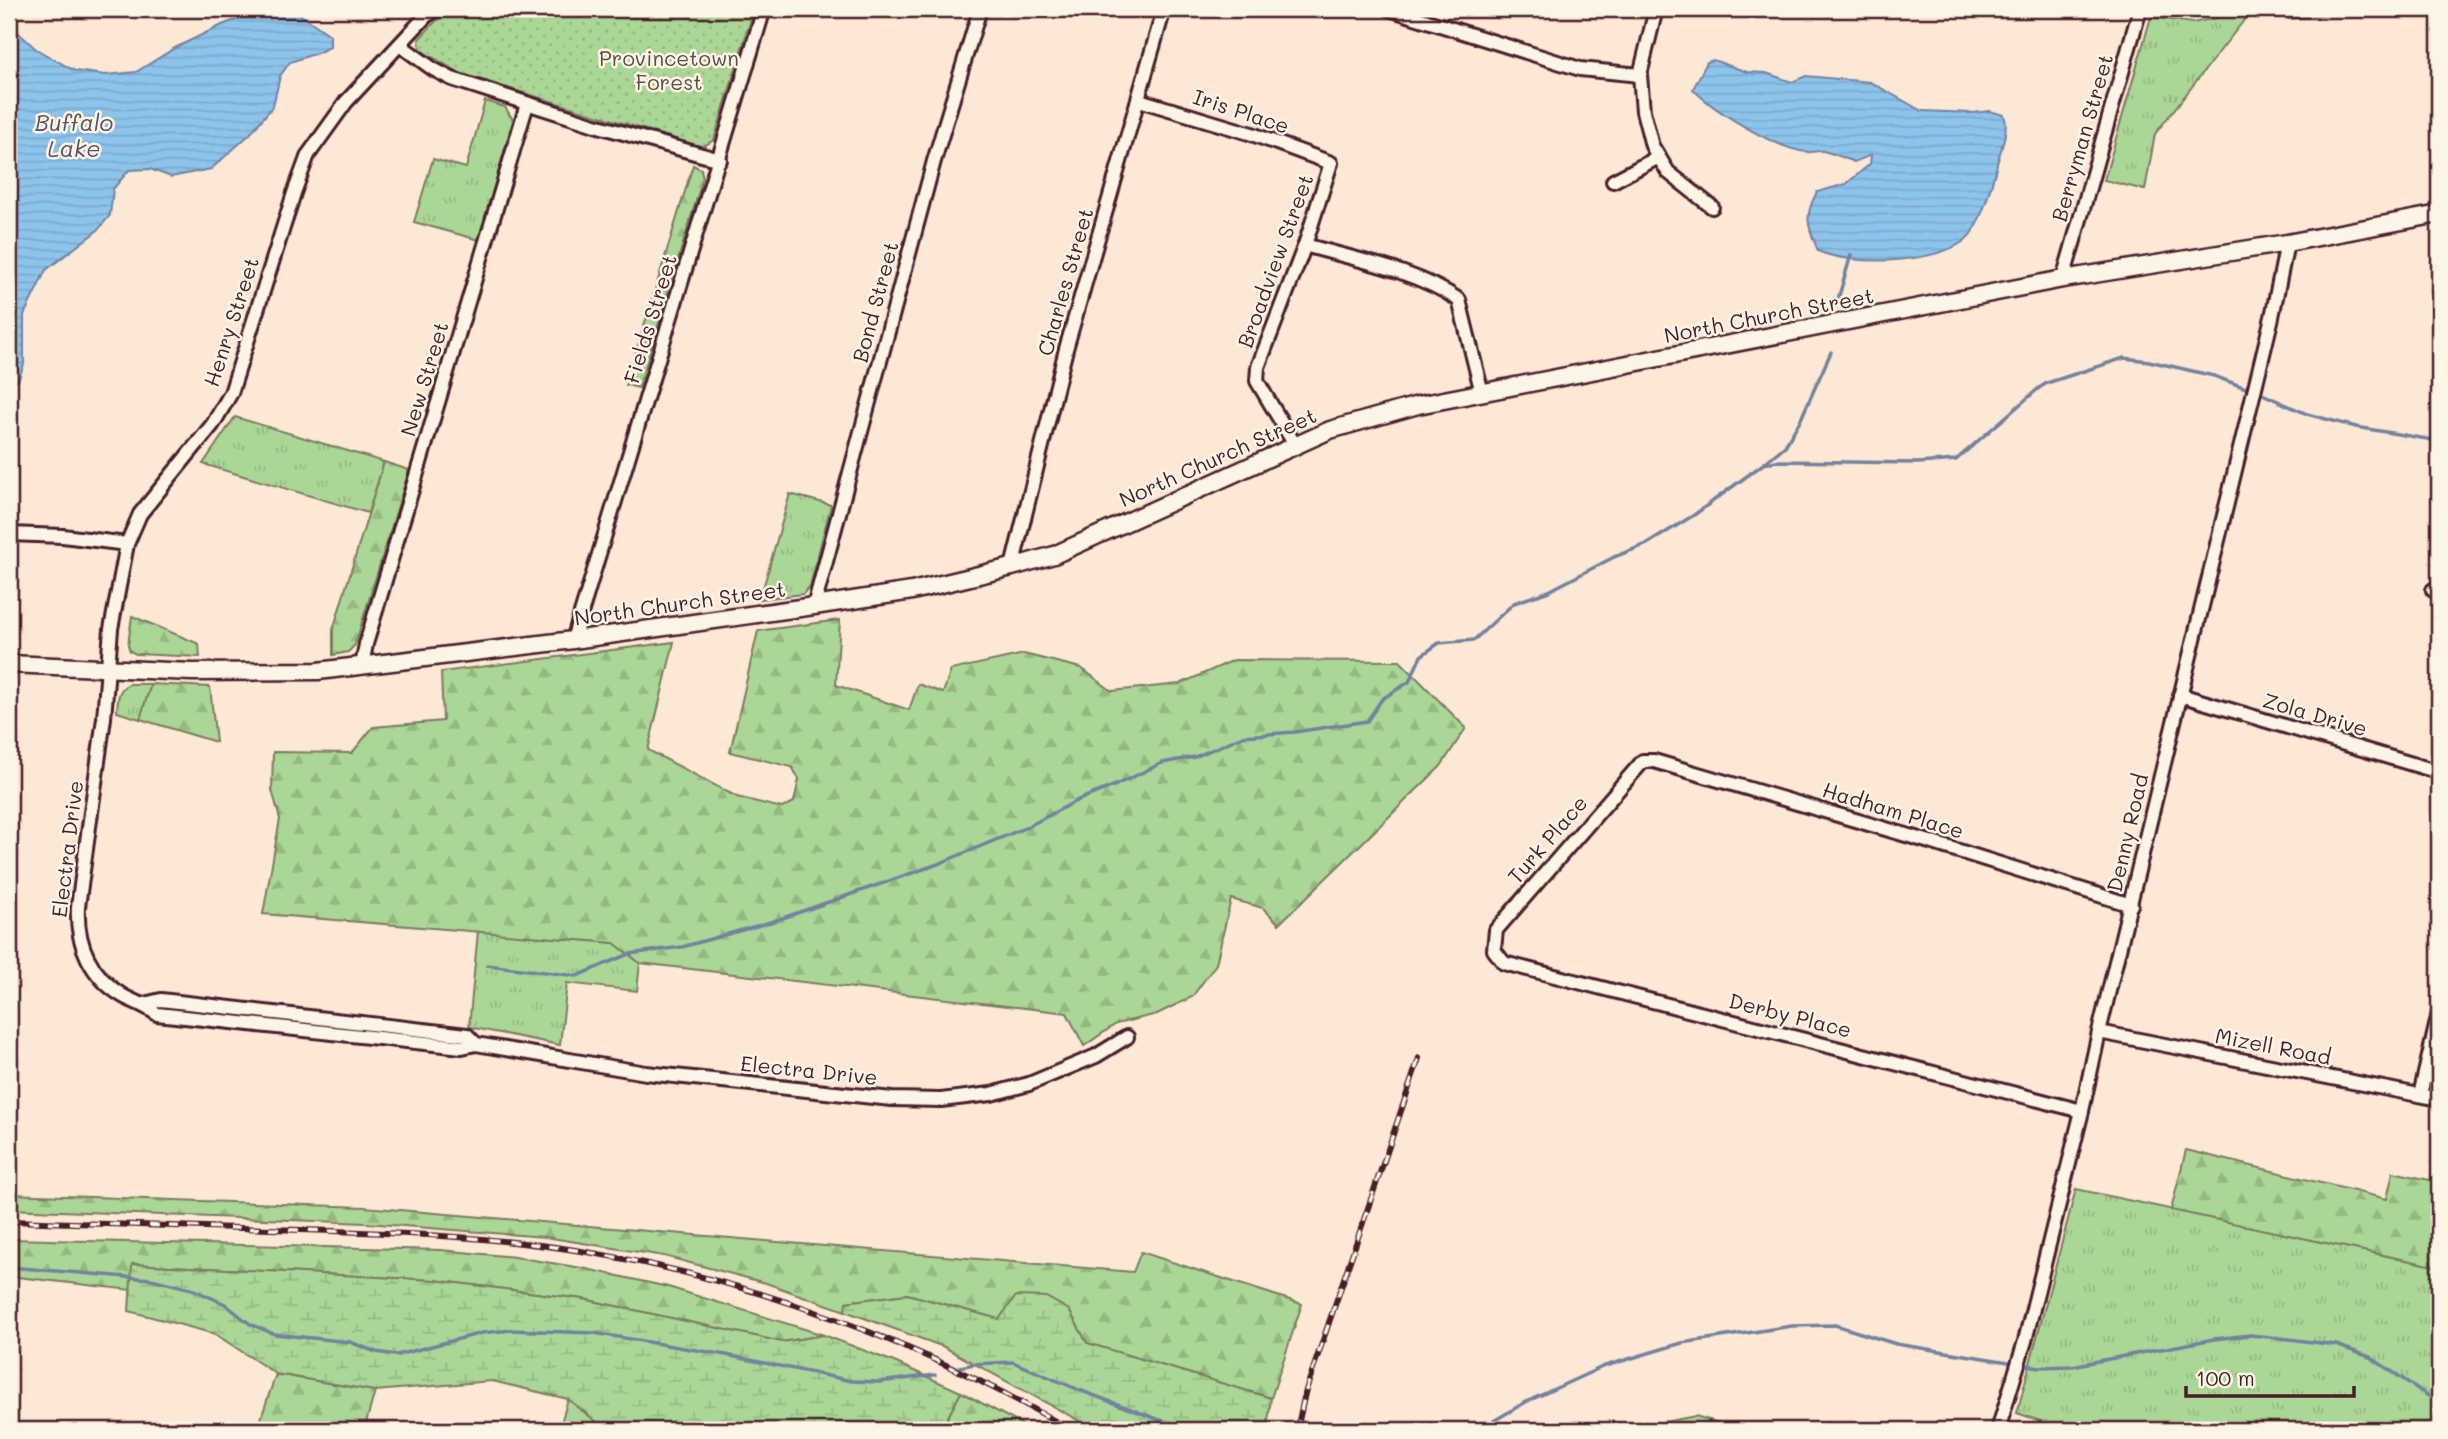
<svg xmlns="http://www.w3.org/2000/svg" width="2448" height="1439" viewBox="0 0 2448 1439" font-family="Mali,sans-serif">
<style>
.grass{fill:url(#grass-tufts);stroke:#7a7b60;stroke-width:2}
.forest{fill:url(#forest-firs);stroke:#7a7b60;stroke-width:2}
.wetland{fill:url(#wetland-marsh);stroke:#7a7b60;stroke-width:2}
.park{fill:url(#park-dots);stroke:#7a7b60;stroke-width:2}
.water{fill:url(#water-rules);stroke:#72829f;stroke-width:2}
.lines{fill:none;stroke-linecap:round;stroke-linejoin:round}
.stream{stroke:#72829f;stroke-width:3.5}
.minor-casing{stroke:#4a1f2b;stroke-width:18}
.major-casing{stroke:#4a1f2b;stroke-width:21}
.minor{stroke:#fcf5e5;stroke-width:12}
.major{stroke:#fcf5e5;stroke-width:16}
.rail-casing{stroke:#4a1f2b;stroke-width:6}
.rail{stroke:#fcf5e5;stroke-width:3.5;stroke-dasharray:10;stroke-linecap:butt}
.labels{text-anchor:middle;stroke-width:5;stroke-linejoin:round;paint-order:stroke}
.park-label{font-size:21px;fill:#624d46;stroke:#fcf5e5}
.street-label{font-size:21px;fill:#4a1f2b;stroke:#fcf5e5}
.water-label{font-size:23px;font-style:italic;fill:#5e5165;stroke:#fcf5e5}
</style>
<defs>
<pattern id="grass-tufts" width="24" height="20" patternUnits="userSpaceOnUse" patternTransform="scale(1.75)"><rect width="24" height="20" fill="#abd796"/><path d="M3 7l-1-3M5 7V3M7 7l1-3M15 17l-1-3M17 17v-4M19 17l1-3" fill="none" stroke="#95b881"/></pattern>
<pattern id="forest-firs" width="22" height="20" patternUnits="userSpaceOnUse" patternTransform="scale(1.75)"><rect width="22" height="20" fill="#abd796"/><path d="M5 1l3.5 6h-7zM16 11l3.5 6h-7z" fill="#95b881"/></pattern>
<pattern id="wetland-marsh" width="20" height="14" patternUnits="userSpaceOnUse" patternTransform="scale(1.75)"><rect width="20" height="14" fill="#abd796"/><path d="M1 5h8M5 5V1M11 12h8M15 12V8" fill="none" stroke="#95b881"/></pattern>
<pattern id="park-dots" width="8" height="8" patternUnits="userSpaceOnUse" patternTransform="scale(1.75)"><rect width="8" height="8" fill="#abd796"/><path d="M2 2h.1M6 6h.1" fill="none" stroke="#95b881" stroke-width="1.8" stroke-linecap="round"/></pattern>
<pattern id="water-rules" width="6" height="5" patternUnits="userSpaceOnUse" patternTransform="scale(1.75)"><rect width="6" height="5" fill="#8dc4ec"/><path d="M0 2.5h6" fill="none" stroke="#7ba8cb"/></pattern>
</defs>
<rect width="100%" height="100%" fill="#fde8d5"/>
<filter id="ink" filterUnits="userSpaceOnUse"><feTurbulence type="fractalNoise" baseFrequency=".0143" numOctaves="2"/><feDisplacementMap in="SourceGraphic" scale="14" xChannelSelector="R" yChannelSelector="G"/><feConvolveMatrix kernelMatrix="1 2 1 2 8 2 1 2 1" color-interpolation-filters="sRGB"/></filter>
<g filter="url(#ink)">
<!-- grass -->
<g class="grass">
<path d="M 2252,10 L 2155,134 L 2145,190 L 2104,180 L 2151,17 L 2193,23 Z"/>
<path d="M 485,101 L 505,107 L 513,120 L 479,240 L 414,222 L 433,159 L 466,168 Z"/>
<path d="M 235,417 L 384,462 L 368,513 L 203,464 Z"/>
<path d="M 790,494 L 831,505 L 810,586 L 803,594 L 760,599 Z"/>
<path d="M 130,684 L 151,684 L 140,719 L 117,712 C 118,700 117,688 130,684 Z"/>
<path d="M 478,931 L 615,943 L 640,963 L 637,991 L 567,983 L 560,1045 L 469,1027 Z"/>
<path d="M 2076,1189 L 2439,1267 L 2439,1430 L 2066,1430 L 2017,1413 Z"/>
</g>
<!-- forest -->
<g class="forest">
<path d="M 2289,9 L 2370,9 L 2289,19 Z"/>
<path d="M 693,165 L 701,169 L 703,178 L 639,388 L 626,385 Z"/>
<path d="M 384,462 L 409,470 L 355,645 L 348,652 L 333,655 L 333,630 Z"/>
<path d="M 132,616 L 199,644 L 200,657 L 136,654 L 130,651 L 128,645 Z"/>
<path d="M 840,620 L 836,685 L 909,710 L 918,684 L 943,693 L 951,670 L 1024,654 L 1081,668 L 1112,691 L 1180,684 L 1234,660 L 1400,661 L 1466,728 L 1441,766 L 1279,924 L 1263,908 L 1231,899 L 1216,964 L 1192,997 L 1157,1014 L 1116,1024 L 1084,1046 L 1067,1013 L 640,963 L 614,943 L 263,914 L 280,819 L 272,790 L 273,752 L 352,753 L 373,727 L 443,721 L 441,672 L 674,642 L 648,750 L 737,797 L 782,808 L 794,802 L 799,779 L 792,767 L 730,752 L 758,631 Z"/>
<path d="M 151,684 L 210,687 L 216,742 L 140,719 Z"/>
<path d="M 2186,1150 L 2387,1199 L 2393,1172 L 2439,1182 L 2439,1267 L 2171,1210 Z"/>
<path d="M 9,1194 L 364,1207 L 1133,1272 L 1141,1252 L 1302,1304 L 1271,1398 L 1087,1343 L 1069,1310 L 999,1320 L 907,1294 L 847,1302 L 845,1311 L 766,1283 L 664,1256 L 545,1237 L 366,1223 L 9,1209 Z"/>
<path d="M 9,1239 L 441,1250 L 515,1257 L 582,1268 L 668,1287 L 824,1335 L 782,1342 L 583,1299 L 434,1280 L 133,1264 L 131,1290 L 9,1276 Z"/>
<path d="M 276,1374 L 375,1391 L 364,1430 L 257,1430 Z"/>
<path d="M 961,1392 L 1032,1430 L 941,1430 Z"/>
<path d="M 568,1399 L 607,1430 L 559,1430 Z"/>
<path d="M 1695,1416 L 1744,1430 L 1624,1430 Z"/>
</g>
<!-- wetland -->
<g class="wetland">
<path d="M 132,1264 L 434,1280 L 583,1299 L 782,1342 L 824,1335 L 894,1362 L 961,1392 L 941,1430 L 607,1430 L 568,1399 L 492,1381 L 375,1391 L 276,1374 L 215,1334 L 129,1311 Z"/>
<path d="M 907,1294 L 999,1319 L 1016,1296 L 1046,1297 L 1069,1310 L 1087,1343 L 1271,1398 L 1267,1430 L 1096,1430 L 944,1347 L 845,1311 L 846,1302 Z"/>
</g>
<!-- park -->
<path class="park" d="M 455,9 L 754,9 L 714,140 L 702,147 L 462,74 L 420,50 L 419,39 L 435,22 Z"/>
<!-- water -->
<g class="water">
<path d="M 265,9 L 292,9 L 330,35 L 330,47 L 317,53 L 290,62 L 280,76 L 273,106 L 250,134 L 211,169 L 171,177 L 150,169 L 129,170 L 113,189 L 110,215 L 98,230 L 46,270 L 24,315 L 24,364 L 18,381 L 9,383 L 9,24 L 36,49 L 75,71 L 105,75 L 136,72 L 175,48 L 222,25 Z"/>
<path d="M 1713,60 L 1747,72 L 1766,73 L 1792,82 L 1806,76 L 1870,82 L 1922,111 L 1972,113 L 1990,111 L 2004,115 C 2010,130 1999,153 1996,168 C 1991,187 1980,229 1964,241 C 1933,264 1851,266 1818,251 C 1808,225 1803,218 1817,192 L 1846,184 L 1870,164 L 1871,155 L 1854,162 C 1844,158 1833,153 1823,151 C 1818,150 1812,153 1807,152 C 1776,149 1714,111 1693,89 L 1707,62 Z"/>
</g>
<g class="lines">
<!-- stream -->
<g class="stream">
<path d="M 1836,306 L 1851,255"/>
<path d="M 2258,392 L 2307,414 L 2356,427 L 2439,441"/>
<path d="M 1764,464 L 1776,461 L 1918,463 L 1956,460 L 2039,388 L 2047,383 L 2124,358 L 2149,361 L 2214,376 L 2251,390"/>
<path d="M 487,965 L 577,976 L 629,954 L 682,947 L 774,921 L 938,864 L 1027,827 L 1078,800 L 1116,785 L 1162,763 L 1195,757 L 1243,736 L 1295,732 L 1367,721 L 1382,699 L 1409,682 L 1421,656 L 1439,643 L 1474,640 L 1514,603 L 1549,591 L 1614,557 L 1647,544 L 1694,515 L 1762,465 L 1785,446 L 1800,421 L 1831,352"/>
<path d="M 9,1267 L 151,1279 L 192,1289 L 225,1304 L 250,1324 L 274,1334 L 350,1342 L 376,1352 L 397,1355 L 482,1333 L 511,1330 L 594,1333 L 726,1355 L 852,1381 L 879,1382 L 935,1375"/>
<path d="M 955,1368 L 974,1364 L 1013,1362 L 1079,1390 L 1160,1420 L 1207,1430"/>
<path d="M 1478,1430 L 1526,1402 L 1602,1367 L 1682,1343 L 1792,1326 L 1835,1325 L 1896,1344 L 2040,1367 L 2072,1366 L 2214,1339 L 2250,1335 L 2289,1339 L 2336,1345 L 2370,1357 L 2439,1403"/>
</g>
<defs>
<g id="minor">
<path d="M 437,9 L 426,16 L 346,102 L 308,155 L 294,193 L 231,393 L 213,424 L 140,514 L 127,544 L 111,629 L 104,718 L 78,907 C 76,944 91,977 123,996 C 136,1003 145,1005 157,1014 L 462,1047 L 476,1044 L 646,1073 L 892,1099 L 941,1100 L 991,1094 L 1029,1084 L 1096,1056 L 1127,1037"/>
<path d="M 1389,9 L 1580,69 L 1640,75"/>
<path d="M 1656,9 L 1640,75 L 1643,111 L 1652,146 L 1668,172 L 1712,207"/>
<path d="M 400,45 L 433,69 L 452,79 L 595,125 L 720,160"/>
<path d="M 1139,100 L 1252,134 L 1331,163 L 1305,245 L 1258,367 L 1257,381 L 1295,445"/>
<path d="M 1613,181 L 1659,157"/>
<path d="M 1305,245 C 1356,260 1415,270 1459,300 L 1482,393"/>
<path d="M 2063,279 L 2140,9"/>
<path d="M 9,534 L 63,536 L 127,544"/>
<path d="M 1012,567 L 1066,349 L 1164,9"/>
<path d="M 2433,590 L 2439,592"/>
<path d="M 814,606 L 934,161 L 980,9"/>
<path d="M 573,640 L 764,9"/>
<path d="M 362,666 L 366,644 L 527,104"/>
<path d="M 2180,695 L 2439,772"/>
<path d="M 144,1004 L 161,1000 L 467,1035 L 476,1044"/>
<path d="M 2099,1032 L 2439,1099"/>
<path d="M 2420,1095 L 2439,1013"/>
<path d="M 2082,1111 L 1504,963 L 1494,950 L 1496,930 L 1643,761 L 1654,761 L 1930,842 L 2131,905"/>
<path d="M 1998,1430 L 2025,1341 L 2082,1111 L 2099,1032 L 2272,317 L 2287,243"/>
</g>
<path id="major" d="M 9,664 L 192,672 L 318,671 L 573,640 L 814,606 L 912,591 L 1012,567 L 1054,555 L 1330,430 L 1418,405 L 2063,279 L 2287,243 L 2439,214"/>
</defs>
<!-- minor casing -->
<use href="#minor" class="minor-casing"/>
<!-- major casing -->
<use href="#major" class="major-casing"/>
<!-- minor -->
<use href="#minor" class="minor"/>
<!-- major -->
<use href="#major" class="major"/>
<defs>
<g id="rail">
<path d="M 9,1221 C 106,1224 204,1227 301,1230 C 396,1233 493,1236 587,1252 C 756,1281 923,1344 1071,1430"/>
<path d="M 1297,1430 L 1305,1393 L 1419,1058"/>
</g>
</defs>
<!-- rail casing -->
<use href="#rail" class="rail-casing"/>
<!-- rail -->
<use href="#rail" class="rail"/>
</g>
</g>
<g class="labels">
<!-- park labels -->
<g class="park-label">
<text x="669" y="66">Provincetown<tspan x="669" dy="24">Forest</tspan></text>
</g>
<!-- street labels -->
<g class="street-label">
<text transform="translate(1241 112) rotate(18)" y="7">Iris Place</text>
<text transform="translate(2083 138) rotate(-74)" y="7">Berryman Street</text>
<text transform="translate(1276 261) rotate(-70)" y="7">Broadview Street</text>
<text transform="translate(1066 282) rotate(-74)" y="7">Charles Street</text>
<text transform="translate(876 302) rotate(-75)" y="7">Bond Street</text>
<text transform="translate(1769 316) rotate(-11)" y="7">North Church Street</text>
<text transform="translate(651 319) rotate(-73)" y="7">Fields Street</text>
<text transform="translate(232 322) rotate(-72)" y="7">Henry Street</text>
<text transform="translate(425 379) rotate(-73)" y="7">New Street</text>
<text transform="translate(1218 458) rotate(-24)" y="7">North Church Street</text>
<text transform="translate(680 604) rotate(-8)" y="7">North Church Street</text>
<text transform="translate(2315 715) rotate(16)" y="7">Zola Drive</text>
<text transform="translate(1893 811) rotate(17)" y="7">Hadham Place</text>
<text transform="translate(2128 833) rotate(-77)" y="7">Denny Road</text>
<text transform="translate(1548 840) rotate(-49)" y="7">Turk Place</text>
<text transform="translate(68 849) rotate(-83)" y="7">Electra Drive</text>
<text transform="translate(1790 1016) rotate(14)" y="7">Derby Place</text>
<text transform="translate(2273 1047) rotate(11)" y="7">Mizell Road</text>
<text transform="translate(809 1071) rotate(6)" y="7">Electra Drive</text>
</g>
<!-- water labels -->
<g class="water-label">
<text x="74" y="131">Buffalo<tspan x="74" dy="26">Lake</tspan></text>
</g>
</g>
<!-- margin -->
<rect width="2448" height="1439" fill="none" stroke="#fcf5e5" stroke-width="35"/>
<rect x="18" y="18" width="2413" height="1404" fill="none" stroke="#4a1f2b" stroke-width="2.5" filter="url(#ink)"/>
<!-- scale -->
<path d="M2186 1386v10h168v-10" fill="none" stroke="#4a1f2b" stroke-width="3.5"/>
<text x="2196" y="1386" font-size="21" fill="#4a1f2b" stroke="#fcf5e5" stroke-width="5" paint-order="stroke">100 m</text>
</svg>
